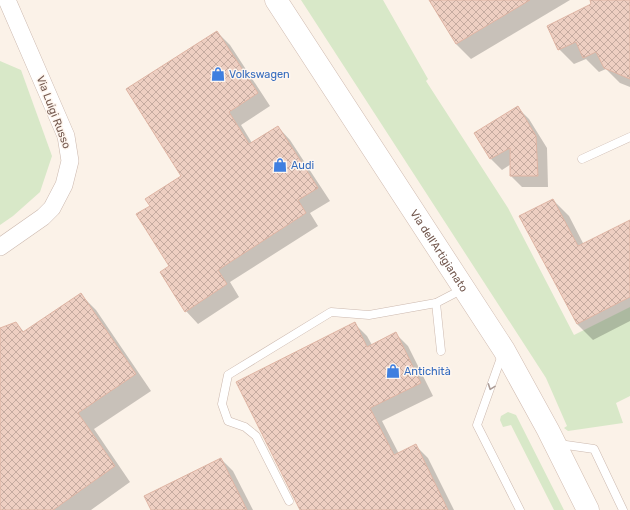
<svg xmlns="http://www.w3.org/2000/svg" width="630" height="510" viewBox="0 0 630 510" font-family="Rubik,sans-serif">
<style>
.grass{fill:#d8e8c8}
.shadow{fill:#0003}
.building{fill:url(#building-cross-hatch);stroke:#dfb5a4}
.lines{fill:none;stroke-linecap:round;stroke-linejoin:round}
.lane-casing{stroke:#ccb9af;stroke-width:9}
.street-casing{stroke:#ccb9af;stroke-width:18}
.secondary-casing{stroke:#d0bbb0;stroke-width:23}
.lane{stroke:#fff;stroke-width:8}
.street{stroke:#fff;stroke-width:17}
.secondary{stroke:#fff;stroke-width:22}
.oneway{stroke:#ab9b95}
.labels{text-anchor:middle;stroke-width:3;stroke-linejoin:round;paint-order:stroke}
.shop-label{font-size:11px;fill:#366cbe;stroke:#fef6ef;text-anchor:start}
.street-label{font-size:11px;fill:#73584e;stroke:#fef6ef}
</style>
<defs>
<pattern id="building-cross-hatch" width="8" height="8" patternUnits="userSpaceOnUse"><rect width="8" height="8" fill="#eecfc2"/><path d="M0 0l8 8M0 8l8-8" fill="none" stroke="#c5aba0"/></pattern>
</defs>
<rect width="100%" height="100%" fill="#fbf2e8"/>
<!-- grass -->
<g class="grass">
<path d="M 301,0 L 383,0 L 428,79 L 426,81 L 508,208 L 574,335 L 630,307 L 630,396 L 616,403 L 623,423 L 568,431 L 564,428 L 567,426 L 546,378 Z"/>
<path d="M 0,61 L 21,70 L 52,156 L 40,192 L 13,216 L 0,225 Z"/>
<path d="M 508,412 L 516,415 L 564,510 L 554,510 L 511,425 L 503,427 L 500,420 L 501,416 Z"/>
</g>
<!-- shadow -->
<g class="shadow">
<path d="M 430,0 L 570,0 L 471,59 L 456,44 Z"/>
<path d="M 594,0 L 630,0 L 630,87 L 620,83 L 606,69 L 599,72 L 586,59 L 574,64 L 559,49 Z"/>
<path d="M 217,32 L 230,45 L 270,106 L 241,125 L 252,143 L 278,127 L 290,140 L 330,201 L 310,213 L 318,226 L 230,282 L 239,297 L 198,324 L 186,311 L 151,206 L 183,176 Z"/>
<path d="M 518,108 L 529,119 L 547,148 L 548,187 L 522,187 L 511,176 L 511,164 L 502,170 L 491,159 L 476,133 Z"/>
<path d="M 553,200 L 569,216 L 584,245 L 630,221 L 630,321 L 593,340 L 577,324 L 521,217 Z"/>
<path d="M 80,294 L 96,310 L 151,391 L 94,429 L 130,482 L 91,510 L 0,510 L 0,329 L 16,323 L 24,332 Z"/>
<path d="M 355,324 L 367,336 L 372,345 L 396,334 L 408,346 L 433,396 L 382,421 L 399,454 L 415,445 L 428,458 L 454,510 L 301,510 Z"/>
<path d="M 221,459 L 233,471 L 253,510 L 152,510 Z"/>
</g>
<!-- building -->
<g class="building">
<path d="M 429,0 L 530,0 L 456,44 Z"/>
<path d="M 590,0 L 630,0 L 630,79 L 604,68 L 596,52 L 583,58 L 576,42 L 558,50 L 547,26 L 591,4 Z"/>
<path d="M 217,31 L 258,93 L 229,112 L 249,144 L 278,126 L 318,188 L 298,200 L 306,213 L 218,270 L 227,284 L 185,312 L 160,272 L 169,266 L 136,214 L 150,206 L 145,199 L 181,176 L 126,89 Z"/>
<path d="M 518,106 L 536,136 L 538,176 L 510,176 L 510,148 L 490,159 L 474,133 Z"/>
<path d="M 553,199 L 578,246 L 630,220 L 630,297 L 577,324 L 519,216 Z"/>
<path d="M 81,293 L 136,374 L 78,413 L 115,466 L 53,510 L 0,510 L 0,328 L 16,322 L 23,332 Z"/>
<path d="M 355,322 L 367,347 L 396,332 L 421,383 L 370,408 L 394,455 L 416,444 L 448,510 L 300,510 L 236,382 Z"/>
<path d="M 221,458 L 247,510 L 151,510 L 144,496 Z"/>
</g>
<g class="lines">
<defs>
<g id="lane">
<path d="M 582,159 L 630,137"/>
<path d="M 436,303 L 441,351"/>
<path d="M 502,355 L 477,425 L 520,510"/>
<path d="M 559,444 L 594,449 L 623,510"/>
<path d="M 289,501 L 256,436 L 245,427 L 228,421 L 222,404 L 228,375 L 331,312 L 369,315 L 436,303 L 463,289"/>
</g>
<path id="street" d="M 0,247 L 43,217 L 52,208 L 64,185 L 70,161 L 66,136 L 7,0"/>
<g id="secondary">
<path id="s1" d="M 276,0 L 504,350 L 548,430 L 588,510"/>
</g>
</defs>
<!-- lane casing -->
<use href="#lane" class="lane-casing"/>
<!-- street casing -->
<use href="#street" class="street-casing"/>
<!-- secondary casing -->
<use href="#secondary" class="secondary-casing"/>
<!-- lane -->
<use href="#lane" class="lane"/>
<!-- street -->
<use href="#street" class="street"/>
<!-- secondary -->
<use href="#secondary" class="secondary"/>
</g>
<!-- one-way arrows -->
<defs><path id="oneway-chevron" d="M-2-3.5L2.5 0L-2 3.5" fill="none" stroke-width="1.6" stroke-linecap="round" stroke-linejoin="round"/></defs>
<use class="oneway" href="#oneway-chevron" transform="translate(491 387) rotate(110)"/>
<!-- icons -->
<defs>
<symbol id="shop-bare" viewBox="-9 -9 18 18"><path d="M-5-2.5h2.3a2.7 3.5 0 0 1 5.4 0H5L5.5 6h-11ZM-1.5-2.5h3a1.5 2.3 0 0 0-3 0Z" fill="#3f7fe0" stroke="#fef6ef" stroke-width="2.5" paint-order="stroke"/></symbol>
</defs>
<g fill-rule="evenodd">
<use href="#shop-bare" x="208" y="64" width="20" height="20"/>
<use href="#shop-bare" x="270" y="155" width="20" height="20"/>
<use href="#shop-bare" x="383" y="361" width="20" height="20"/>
</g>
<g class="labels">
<!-- shop labels -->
<g class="shop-label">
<text x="229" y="78">Volkswagen</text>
<text x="291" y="169">Audi</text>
<text x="404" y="375">Antichità</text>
</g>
<!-- street labels -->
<g class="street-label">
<text transform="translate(54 112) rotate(69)" y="4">Via Luigi Russo</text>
<text dy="4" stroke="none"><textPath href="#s1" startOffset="299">Via dell'Artigianato</textPath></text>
</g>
</g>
</svg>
